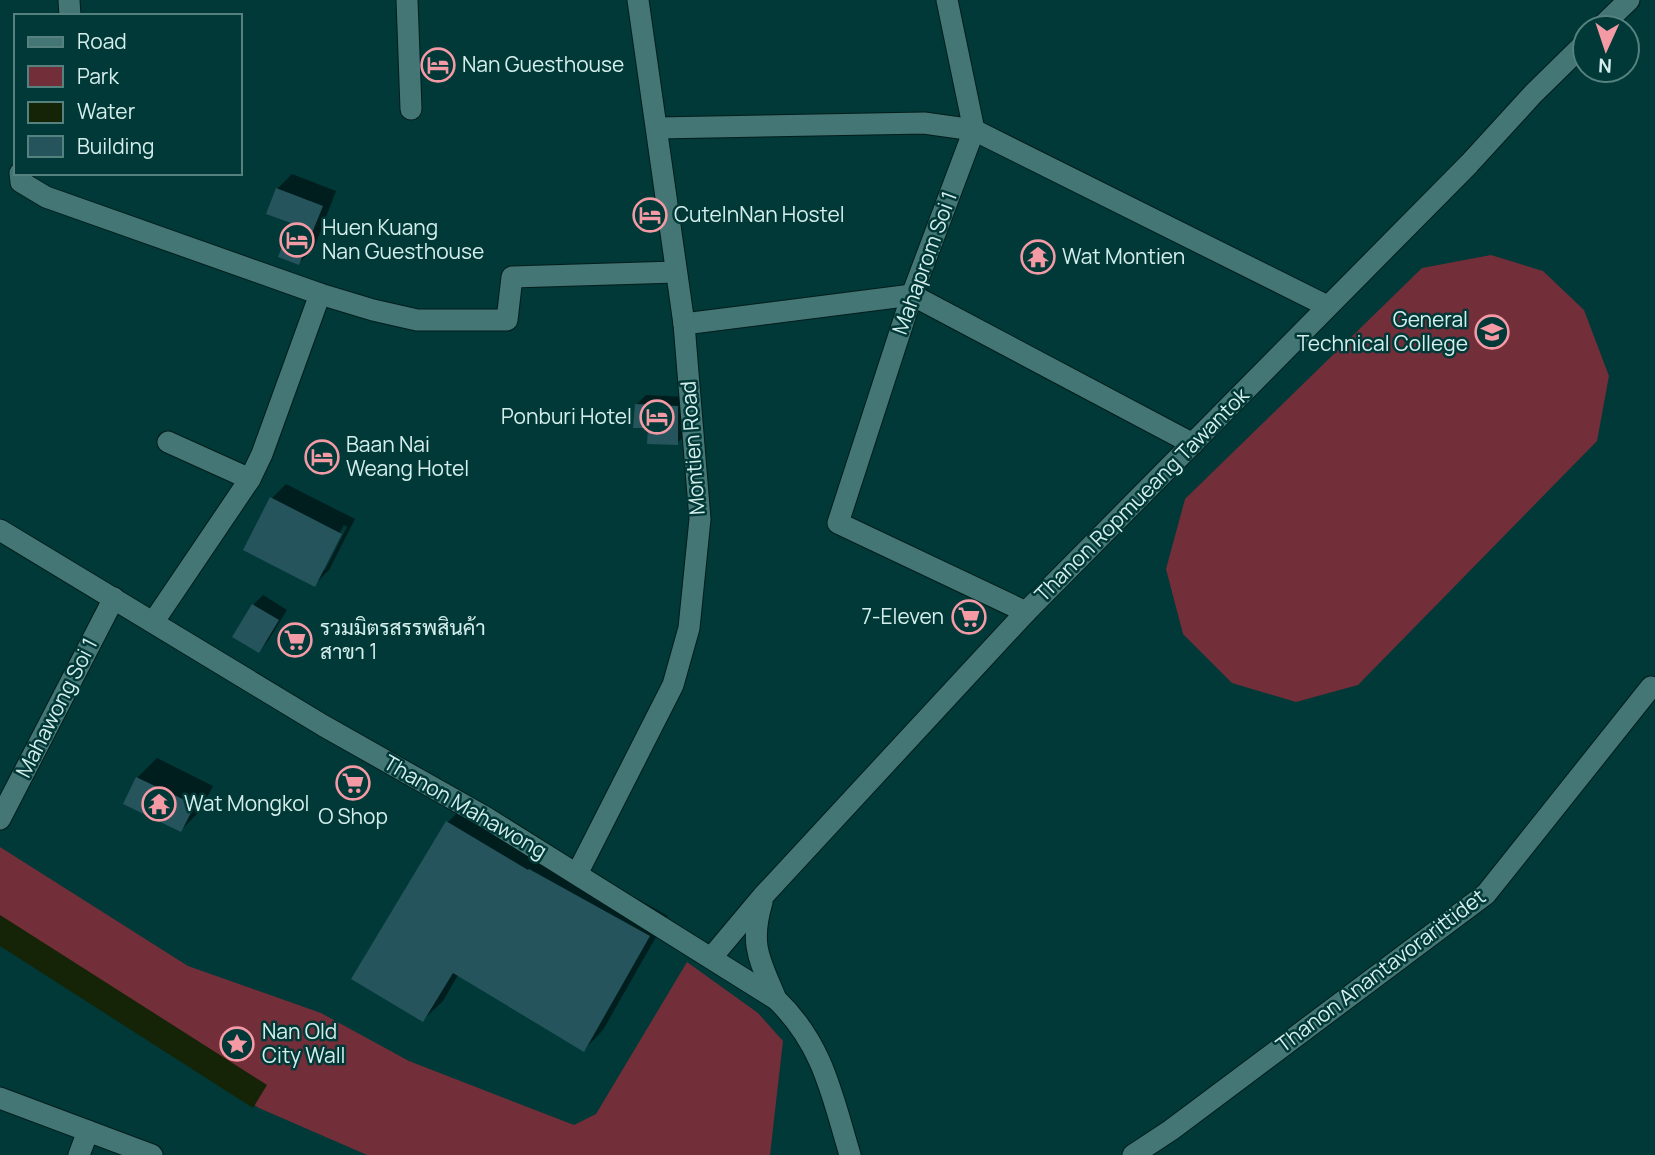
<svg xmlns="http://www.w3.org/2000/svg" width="1655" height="1155" viewBox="0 0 1655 1155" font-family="Manrope,Sarabun,sans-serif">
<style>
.green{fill:#722e39}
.water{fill:#152407}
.shadow{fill:#0007;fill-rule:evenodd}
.building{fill:#25545d}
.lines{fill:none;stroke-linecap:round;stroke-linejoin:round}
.minor-casing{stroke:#031d1c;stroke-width:23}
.minor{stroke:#437674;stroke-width:21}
.labels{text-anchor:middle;stroke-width:5;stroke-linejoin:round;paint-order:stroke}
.poi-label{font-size:21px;fill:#d4eeec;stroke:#003937;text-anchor:start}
.street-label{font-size:21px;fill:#d4eeec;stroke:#003937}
</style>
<rect width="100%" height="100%" fill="#003937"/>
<!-- green -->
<g class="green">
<path d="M 1491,255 L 1543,271 L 1584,310 L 1609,376 L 1597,441 L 1358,685 L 1296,702 L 1232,683 L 1183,634 L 1166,569 L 1185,499 L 1422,268 Z"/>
<path d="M 0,847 L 188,966 L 321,1013 L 409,1061 L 574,1125 L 596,1114 L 687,962 L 758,1013 L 783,1041 L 770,1155 L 367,1155 L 259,1108 L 0,943 Z"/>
</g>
<!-- water -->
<path class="water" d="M 0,915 L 267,1085 L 253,1108 L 0,946 Z"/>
<!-- shadow -->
<g class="shadow">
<path d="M 292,174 L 336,191 L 314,248 L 299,263 L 293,222 L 277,189 Z"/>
<path d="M 646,395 L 686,397 L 687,434 L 677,443 L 636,405 Z"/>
<path d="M 286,484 L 355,519 L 329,570 L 314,585 L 272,498 ZM 344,525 L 347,527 L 325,570 L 321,570 Z"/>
<path d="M 263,595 L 287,610 L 268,641 L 259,651 L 253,605 Z"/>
<path d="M 157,758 L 213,786 L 200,811 L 181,830 L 137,778 Z"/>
<path d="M 467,803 L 668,916 L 603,1030 L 584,1050 L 458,975 L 443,1001 L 423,1020 L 447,823 Z"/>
</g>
<!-- building -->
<g class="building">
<path d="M 276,188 L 323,206 L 299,265 L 278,257 L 291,223 L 266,214 Z"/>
<path d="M 635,404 L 678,406 L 678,445 L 647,444 L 648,428 L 633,428 Z"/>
<path d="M 270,497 L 342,534 L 315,587 L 243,550 Z"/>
<path d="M 252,604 L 279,620 L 259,653 L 232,637 Z"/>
<path d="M 136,777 L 195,805 L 181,832 L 123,804 Z"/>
<path d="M 446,821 L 528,870 L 529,869 L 650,936 L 584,1052 L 453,973 L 423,1022 L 351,979 Z"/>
</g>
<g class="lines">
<defs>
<g id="minor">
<path d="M 69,0 L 70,16"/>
<path d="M 407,0 L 411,109"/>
<path d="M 947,0 L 974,130 L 912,295 L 838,523 L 1026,612"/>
<path d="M 1600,28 L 1629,0"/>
<path d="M 657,128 L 924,123 L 974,130 L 1327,306"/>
<path d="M 20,173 L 21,182 L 46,197 L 320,294 L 373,310 L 417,320 L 507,320 L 512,277 L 676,272"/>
<path d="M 684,324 L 912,295 L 1193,444"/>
<path d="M 168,442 L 250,479"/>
<path d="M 0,530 L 324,726 L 485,817 L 776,999 C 823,1044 832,1095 850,1155"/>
<path d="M 154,621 L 250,479 L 262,454 L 320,294"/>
<path d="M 0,819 L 114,598"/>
<path d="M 577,874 L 673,685 L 689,628 L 700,519 L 684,324 L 638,0"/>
<path d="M 762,902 C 749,946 760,960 776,999"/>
<path d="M 711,958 L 763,896 L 1026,612 L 1469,164 L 1533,94 L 1585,43"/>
<path d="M 0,1098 L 152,1155"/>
<path d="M 79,1155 L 88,1131"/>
<path d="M 1133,1155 L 1171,1130 L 1486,894 L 1651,687"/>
</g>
</defs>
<!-- minor casing -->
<use href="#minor" class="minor-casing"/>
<!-- minor -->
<use href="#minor" class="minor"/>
</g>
<!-- icons -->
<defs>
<symbol id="hotel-ring" viewBox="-11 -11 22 22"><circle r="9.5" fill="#003937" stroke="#f49aa5" stroke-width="1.5"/><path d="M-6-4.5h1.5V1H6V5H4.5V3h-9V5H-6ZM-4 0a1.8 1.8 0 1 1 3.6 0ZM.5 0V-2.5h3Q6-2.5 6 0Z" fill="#f49aa5"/></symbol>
<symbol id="temple-ring" viewBox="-11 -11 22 22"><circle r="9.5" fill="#003937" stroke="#f49aa5" stroke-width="1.5"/><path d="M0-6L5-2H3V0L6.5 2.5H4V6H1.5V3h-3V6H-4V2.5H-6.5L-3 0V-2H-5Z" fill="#f49aa5"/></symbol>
<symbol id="university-ring" viewBox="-11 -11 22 22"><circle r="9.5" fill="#003937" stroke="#f49aa5" stroke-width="1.5"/><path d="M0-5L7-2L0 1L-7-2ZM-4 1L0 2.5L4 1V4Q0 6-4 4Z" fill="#f49aa5"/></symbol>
<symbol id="supermarket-ring" viewBox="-11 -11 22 22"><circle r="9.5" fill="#003937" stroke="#f49aa5" stroke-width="1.5"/><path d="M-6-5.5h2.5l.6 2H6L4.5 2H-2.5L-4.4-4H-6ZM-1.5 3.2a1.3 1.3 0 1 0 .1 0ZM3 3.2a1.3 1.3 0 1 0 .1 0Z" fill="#f49aa5"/></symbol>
<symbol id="sight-ring" viewBox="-11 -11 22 22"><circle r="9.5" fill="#003937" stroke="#f49aa5" stroke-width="1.5"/><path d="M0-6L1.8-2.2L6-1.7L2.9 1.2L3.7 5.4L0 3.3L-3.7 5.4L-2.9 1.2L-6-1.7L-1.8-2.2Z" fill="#f49aa5"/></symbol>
</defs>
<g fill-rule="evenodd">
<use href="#hotel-ring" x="419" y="46" width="38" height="38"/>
<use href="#hotel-ring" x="631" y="196" width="38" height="38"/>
<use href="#hotel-ring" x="278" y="221" width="38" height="38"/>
<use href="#temple-ring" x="1019" y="238" width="38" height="38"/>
<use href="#university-ring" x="1473" y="313" width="38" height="38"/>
<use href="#hotel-ring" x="638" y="398" width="38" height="38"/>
<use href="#hotel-ring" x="303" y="438" width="38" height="38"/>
<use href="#supermarket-ring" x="950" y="598" width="38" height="38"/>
<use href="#supermarket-ring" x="276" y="621" width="38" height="38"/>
<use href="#supermarket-ring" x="334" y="764" width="38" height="38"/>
<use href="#temple-ring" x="140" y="785" width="38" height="38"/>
<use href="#sight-ring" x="218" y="1025" width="38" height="38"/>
</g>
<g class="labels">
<!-- poi labels -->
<g class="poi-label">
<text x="462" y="72">Nan Guesthouse</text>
<text x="674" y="222">CuteInNan Hostel</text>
<text x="322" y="235">Huen Kuang<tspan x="322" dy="24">Nan Guesthouse</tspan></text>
<text x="1062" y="264">Wat Montien</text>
<text x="1468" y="327" text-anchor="end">General<tspan x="1468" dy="24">Technical College</tspan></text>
<text x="632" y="424" text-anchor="end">Ponburi Hotel</text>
<text x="346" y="452">Baan Nai<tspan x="346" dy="24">Weang Hotel</tspan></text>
<text x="944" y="624" text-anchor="end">7-Eleven</text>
<text x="320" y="635">รวมมิตรสรรพสินค้า<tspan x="320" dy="24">สาขา 1</tspan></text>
<text x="184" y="811">Wat Mongkol</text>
<text x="353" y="824" text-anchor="middle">O Shop</text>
<text x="262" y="1039">Nan Old<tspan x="262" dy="24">City Wall</tspan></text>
</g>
<!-- street labels -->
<g class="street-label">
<text transform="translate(925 263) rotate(-70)" y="7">Mahaprom Soi 1</text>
<text transform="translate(693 448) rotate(-94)" y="7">Montien Road</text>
<text transform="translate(1142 495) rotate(-45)" y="7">Thanon Ropmueang Tawantok</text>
<text transform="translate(57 708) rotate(-63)" y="7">Mahawong Soi 1</text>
<text transform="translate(465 807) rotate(30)" y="7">Thanon Mahawong</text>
<text transform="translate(1381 971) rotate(-37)" y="7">Thanon Anantavorarittidet</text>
</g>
</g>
<!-- legend -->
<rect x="14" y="14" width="228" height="161" fill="#003937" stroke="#55817f" stroke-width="2"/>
<rect x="28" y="37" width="35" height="10" fill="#437674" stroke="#55817f" stroke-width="2"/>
<text x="77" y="49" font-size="21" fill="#d4eeec">Road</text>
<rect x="28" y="66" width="35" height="21" fill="#722e39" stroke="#55817f" stroke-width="2"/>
<text x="77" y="84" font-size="21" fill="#d4eeec">Park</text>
<rect x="28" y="102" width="35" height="21" fill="#152407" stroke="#55817f" stroke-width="2"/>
<text x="77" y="119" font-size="21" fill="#d4eeec">Water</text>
<rect x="28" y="136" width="35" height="21" fill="#25545d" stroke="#55817f" stroke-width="2"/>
<text x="77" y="154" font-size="21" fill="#d4eeec">Building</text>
<!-- north arrow -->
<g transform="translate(1606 49) rotate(183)"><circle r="33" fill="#003937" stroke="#55817f" stroke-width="2"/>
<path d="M0-5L12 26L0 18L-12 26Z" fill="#f49aa5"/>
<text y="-10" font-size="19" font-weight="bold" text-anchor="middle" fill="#d4eeec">N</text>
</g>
</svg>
